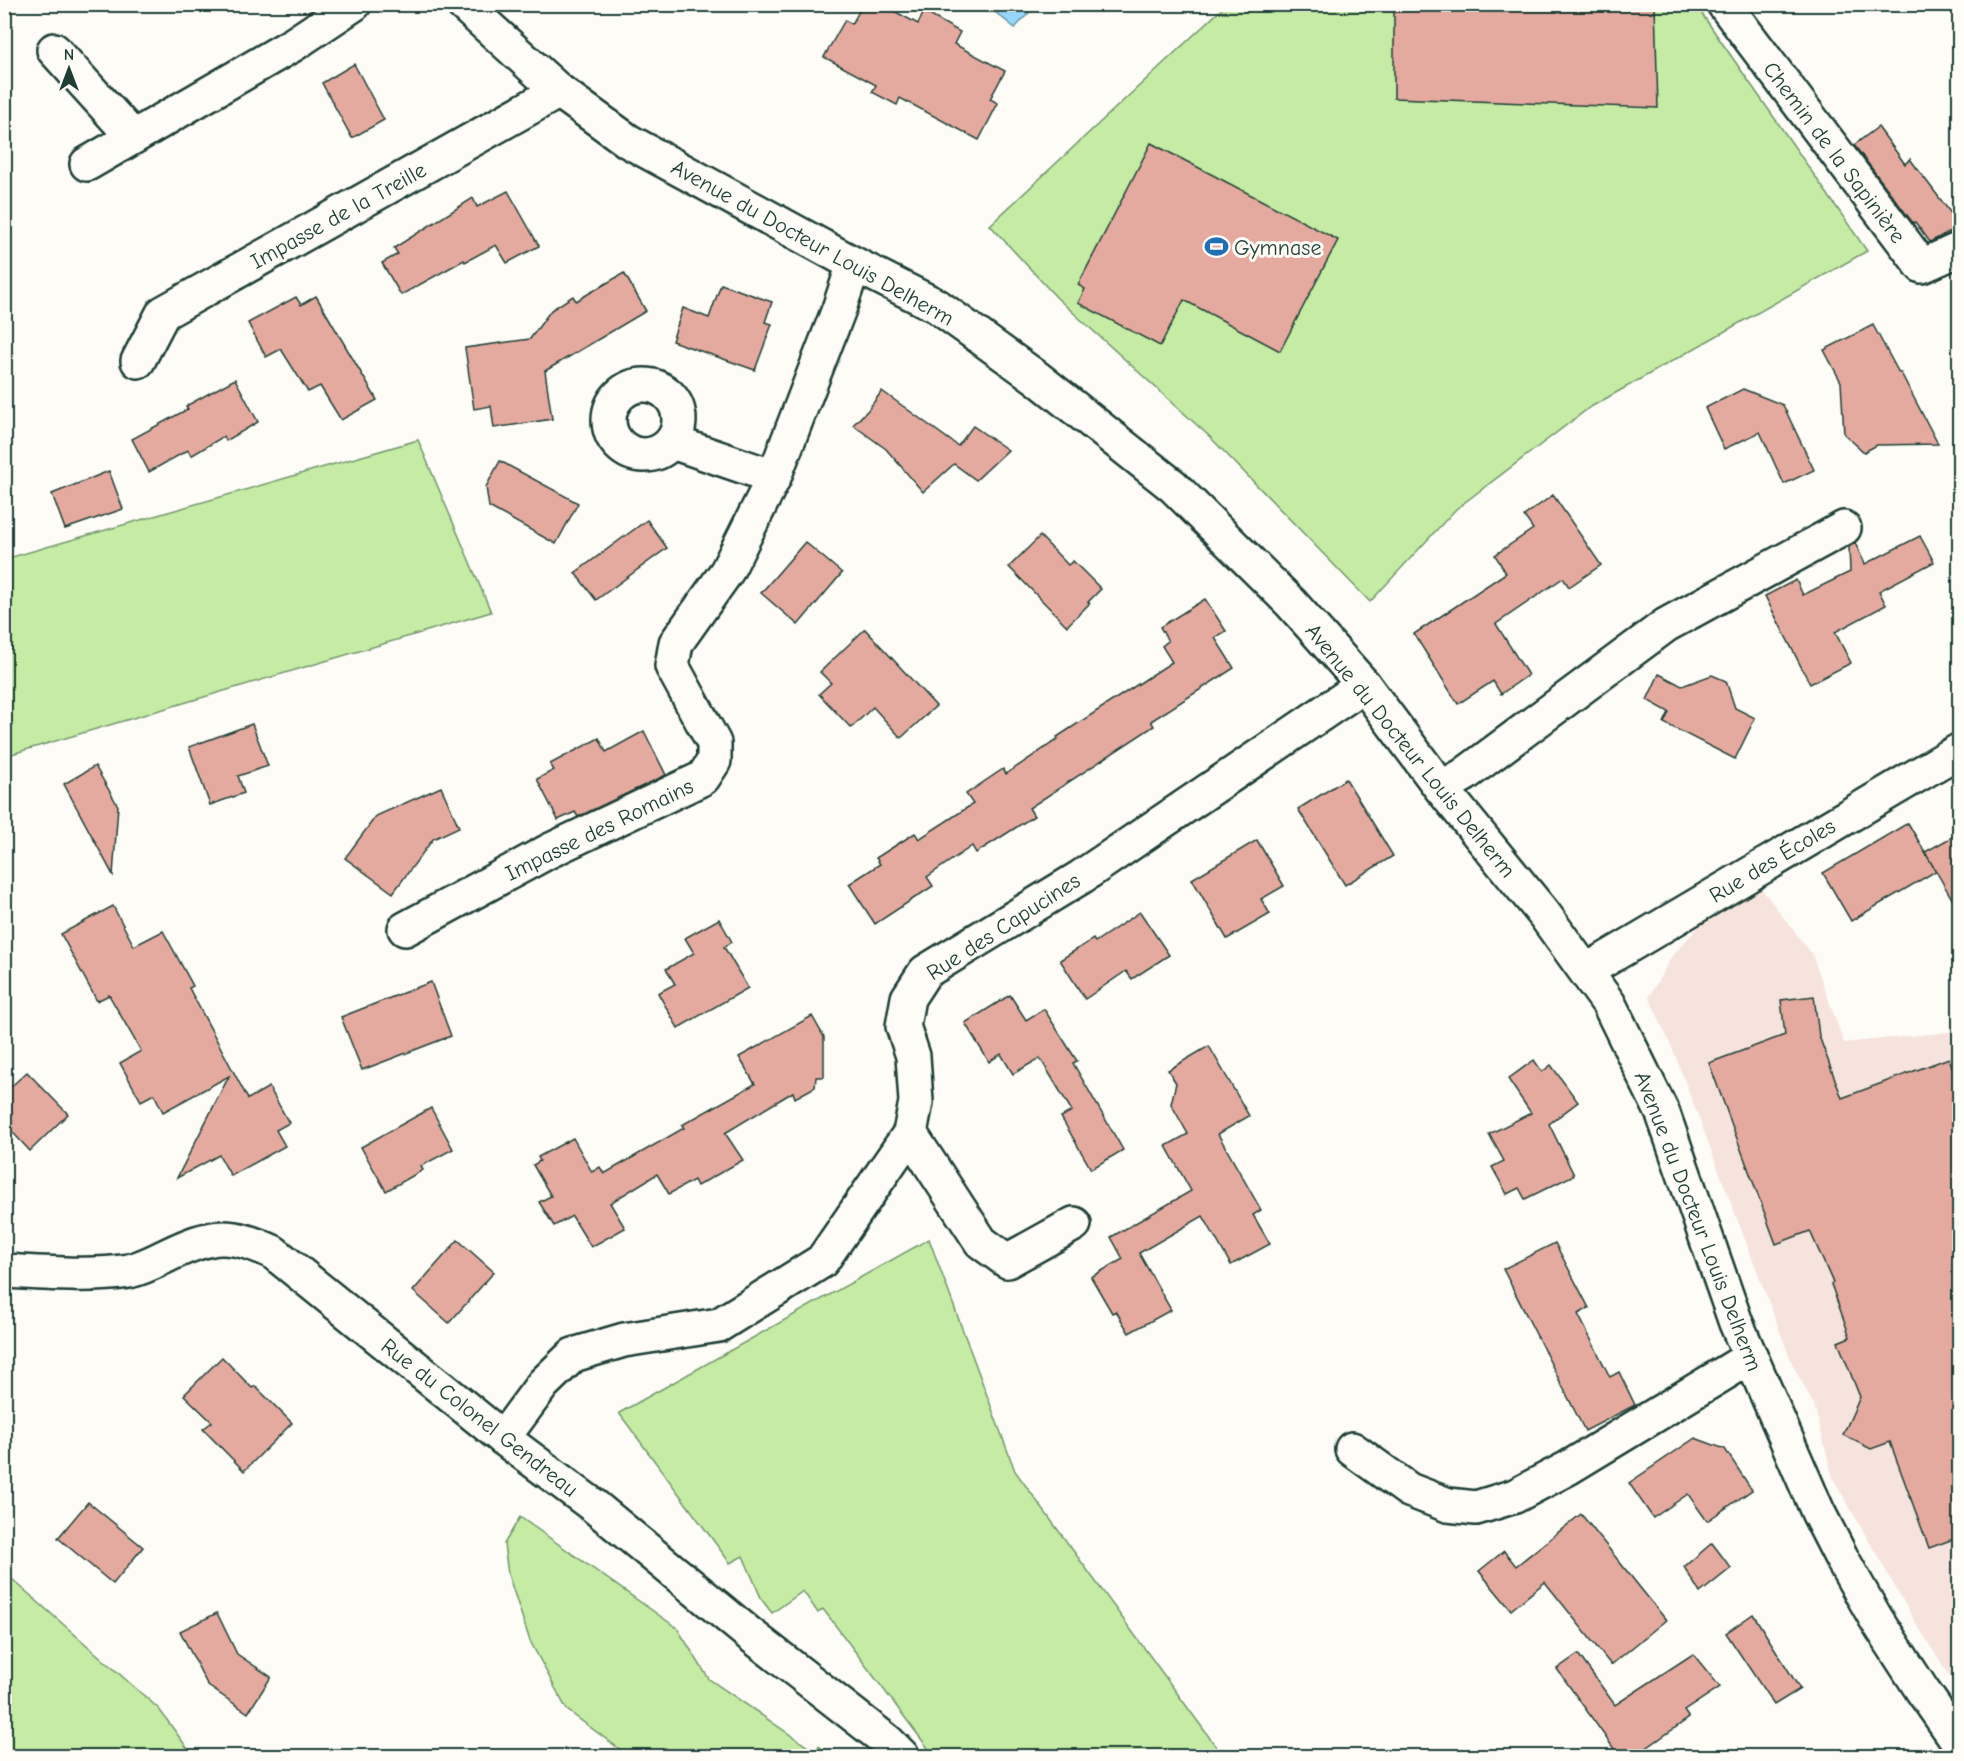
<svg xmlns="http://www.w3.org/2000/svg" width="1964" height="1761" viewBox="0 0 1964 1761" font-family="'Comic Neue',sans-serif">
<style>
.built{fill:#f6e3dd}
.green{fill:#c5eba5;stroke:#72946c;stroke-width:1.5}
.water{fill:#98d6f9;stroke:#6899aa;stroke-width:1.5}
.building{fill:#e4aa9f;stroke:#1f3d34;stroke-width:1.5}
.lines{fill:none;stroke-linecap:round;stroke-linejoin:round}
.minor-casing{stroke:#1f3d34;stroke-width:38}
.minor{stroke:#fdfcf7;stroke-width:33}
.labels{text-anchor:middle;stroke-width:6;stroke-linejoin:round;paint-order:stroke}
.street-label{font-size:22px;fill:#1f3d34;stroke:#fdfcf7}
.poi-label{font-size:22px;fill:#1f3d34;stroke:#fdfcf7;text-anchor:start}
</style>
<rect width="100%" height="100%" fill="#fdfcf7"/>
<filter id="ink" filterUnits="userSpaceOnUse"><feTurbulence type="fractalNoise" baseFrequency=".0167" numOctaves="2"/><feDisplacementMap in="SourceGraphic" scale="12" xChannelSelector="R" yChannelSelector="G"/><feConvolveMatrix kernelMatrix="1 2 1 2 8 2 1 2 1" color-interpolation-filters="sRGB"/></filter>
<g filter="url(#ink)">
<!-- built -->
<path class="built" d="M 1760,887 L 1812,954 L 1844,1043 L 1959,1031 L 1959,1691 L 1914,1620 L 1833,1478 L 1814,1405 L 1792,1363 L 1673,1050 L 1649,997 L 1672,956 L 1703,922 Z"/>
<!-- green -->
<g class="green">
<path d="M 1695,4 L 1867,251 L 1589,408 L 1456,509 L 1370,602 L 1209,436 L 1056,297 L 990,225 L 1226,5 Z"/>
<path d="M 418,440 L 491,612 L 5,756 L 5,559 Z"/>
<path d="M 929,1239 L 1015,1471 L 1223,1756 L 934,1756 L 823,1609 L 818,1613 L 803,1591 L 772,1613 L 762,1600 L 743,1556 L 730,1563 L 619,1413 Z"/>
<path d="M 520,1517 L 677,1628 L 709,1679 L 814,1751 L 819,1746 L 830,1756 L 629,1756 L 567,1710 L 530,1641 L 508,1574 L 504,1544 Z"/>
<path d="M 4,1572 L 159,1709 L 193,1756 L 5,1756 Z"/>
</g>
<!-- water -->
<path class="water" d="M 986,5 L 1036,5 L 1015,28 Z"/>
<!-- building -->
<g class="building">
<path d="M 863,4 L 881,4 L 918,24 L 924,12 L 960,32 L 954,44 L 1005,71 L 990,99 L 998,103 L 979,140 L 900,98 L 897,105 L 872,92 L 876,85 L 824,57 L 845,20 L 852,24 Z"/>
<path d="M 1394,4 L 1655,4 L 1658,108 L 1394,98 Z"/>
<path d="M 354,64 L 384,120 L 352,138 L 322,83 Z"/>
<path d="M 1878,127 L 1905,164 L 1910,159 L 1959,224 L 1959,227 L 1930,242 L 1915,222 L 1913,223 L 1854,145 Z"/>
<path d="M 1151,143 L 1338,240 L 1280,351 L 1184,300 L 1160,346 L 1078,303 L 1085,289 L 1078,285 Z"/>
<path d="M 508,191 L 539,246 L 507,263 L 496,245 L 465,262 L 464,260 L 401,295 L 382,263 L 398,254 L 394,248 L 473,198 L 477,207 Z"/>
<path d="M 624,273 L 646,311 L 545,371 L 552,419 L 494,428 L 491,406 L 474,409 L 465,348 L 530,339 L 551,310 L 573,296 L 576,301 Z"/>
<path d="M 721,284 L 772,302 L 765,322 L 772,324 L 755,370 L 672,341 L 683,308 L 709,318 Z"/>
<path d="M 316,296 L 377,400 L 341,420 L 320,386 L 308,392 L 281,349 L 266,357 L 248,323 L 296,297 L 301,305 Z"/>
<path d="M 1873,325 L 1899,373 L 1901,373 L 1938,444 L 1877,445 L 1864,452 L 1844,434 L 1841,382 L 1824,350 Z"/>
<path d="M 235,379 L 258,422 L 226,441 L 224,436 L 191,456 L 188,450 L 149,472 L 132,439 L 188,409 L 186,406 Z"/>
<path d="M 1743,389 L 1783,405 L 1814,470 L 1784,484 L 1760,432 L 1724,449 L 1705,408 Z"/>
<path d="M 882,391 L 958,446 L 973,426 L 1008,450 L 976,480 L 954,464 L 923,492 L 886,449 L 853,425 L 868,410 Z"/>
<path d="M 500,461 L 578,503 L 556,544 L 489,507 L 486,487 Z"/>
<path d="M 109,471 L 123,509 L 65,529 L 52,494 Z"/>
<path d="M 1553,495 L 1601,565 L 1569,587 L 1563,578 L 1496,624 L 1528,675 L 1501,694 L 1493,681 L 1458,704 L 1414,634 L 1506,573 L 1495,555 L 1533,529 L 1524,516 Z"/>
<path d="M 647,520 L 667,548 L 596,600 L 575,573 Z"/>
<path d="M 1040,536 L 1068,565 L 1073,561 L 1101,589 L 1088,602 L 1090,603 L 1067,626 L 1009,567 Z"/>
<path d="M 1920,536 L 1934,562 L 1879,591 L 1886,605 L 1835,632 L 1851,663 L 1810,684 L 1765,596 L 1796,580 L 1803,595 L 1850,572 L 1849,547 L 1855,543 L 1865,564 Z"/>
<path d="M 805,542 L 842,573 L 798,625 L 761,593 Z"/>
<path d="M 1205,599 L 1226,631 L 1215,638 L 1234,668 L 1151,721 L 1154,726 L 1029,808 L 1034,816 L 976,853 L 972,846 L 927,877 L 933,886 L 875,924 L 849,884 L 880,864 L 876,858 L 901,842 L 915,833 L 919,839 L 973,804 L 966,794 L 1003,769 L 1006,774 L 1058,739 L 1057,737 L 1172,662 L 1162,646 L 1168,641 L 1160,627 Z"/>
<path d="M 865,629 L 936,706 L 901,738 L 873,707 L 851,728 L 819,694 L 831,683 L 820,672 Z"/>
<path d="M 1659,674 L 1682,686 L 1712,675 L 1726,681 L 1735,708 L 1755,718 L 1735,759 L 1664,723 L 1669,712 L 1647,700 Z"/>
<path d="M 252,724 L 268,766 L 238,776 L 244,793 L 210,805 L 189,747 Z"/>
<path d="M 644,731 L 666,775 L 578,817 L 575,812 L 558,820 L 537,779 L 554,770 L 550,764 L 599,738 L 606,752 Z"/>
<path d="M 95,766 L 118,806 L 113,875 L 64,784 Z"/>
<path d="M 1346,779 L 1393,856 L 1345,885 L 1298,809 Z"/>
<path d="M 441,787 L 459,827 L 433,839 L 393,893 L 345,858 L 376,816 Z"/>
<path d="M 1908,823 L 1936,871 L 1851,921 L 1823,873 Z"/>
<path d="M 1959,833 L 1959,911 L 1925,852 Z"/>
<path d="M 1257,840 L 1284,886 L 1261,899 L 1270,914 L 1227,939 L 1192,879 Z"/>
<path d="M 113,906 L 134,946 L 163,931 L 193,986 L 189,988 L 248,1099 L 269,1087 L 289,1123 L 276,1130 L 285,1146 L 231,1176 L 219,1155 L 177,1178 L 229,1076 L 163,1112 L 154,1094 L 141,1101 L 120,1063 L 141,1051 L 109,995 L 97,1001 L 61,934 Z"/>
<path d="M 1140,912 L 1169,955 L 1132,979 L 1126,971 L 1085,999 L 1060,960 L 1093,939 L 1095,942 Z"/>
<path d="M 719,919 L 732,942 L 724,947 L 748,988 L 678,1028 L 658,993 L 675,984 L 666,969 L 694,953 L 685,938 Z"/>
<path d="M 431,982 L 451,1036 L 362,1070 L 341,1017 Z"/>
<path d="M 1010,995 L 1026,1020 L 1044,1009 L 1077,1061 L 1073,1063 L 1123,1150 L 1091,1169 L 1061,1117 L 1072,1111 L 1040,1058 L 1013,1074 L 1001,1054 L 989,1062 L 965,1023 Z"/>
<path d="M 1814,996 L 1819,1036 L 1842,1098 L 1949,1058 L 1959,1086 L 1959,1537 L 1929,1548 L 1890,1442 L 1871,1449 L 1843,1435 L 1860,1397 L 1838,1342 L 1850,1337 L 1831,1284 L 1833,1283 L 1810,1231 L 1776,1244 L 1709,1063 L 1785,1035 L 1781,1000 Z"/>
<path d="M 812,1016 L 824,1037 L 824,1077 L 816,1077 L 815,1087 L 795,1098 L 793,1092 L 725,1133 L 743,1160 L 697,1186 L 694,1180 L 669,1194 L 657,1174 L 610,1203 L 625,1228 L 591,1247 L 572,1216 L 554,1226 L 539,1202 L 551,1196 L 533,1165 L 540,1161 L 538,1157 L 573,1138 L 592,1172 L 600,1167 L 604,1174 L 684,1128 L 682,1125 L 755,1084 L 739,1057 Z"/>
<path d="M 1209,1046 L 1249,1116 L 1218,1134 L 1261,1210 L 1253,1215 L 1270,1244 L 1231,1265 L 1203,1216 L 1139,1253 L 1171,1310 L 1129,1333 L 1116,1311 L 1112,1313 L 1091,1277 L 1123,1259 L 1111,1237 L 1191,1191 L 1166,1146 L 1188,1134 L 1171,1104 L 1176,1083 L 1168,1070 Z"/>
<path d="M 1534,1060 L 1542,1072 L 1551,1065 L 1578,1102 L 1549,1124 L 1574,1175 L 1525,1199 L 1519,1188 L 1507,1194 L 1492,1167 L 1504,1161 L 1489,1134 L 1531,1113 L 1508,1079 Z"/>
<path d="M 27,1072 L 68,1114 L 30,1151 L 4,1123 L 4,1093 Z"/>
<path d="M 431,1108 L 453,1149 L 421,1166 L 423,1170 L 386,1191 L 361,1147 Z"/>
<path d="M 458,1240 L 494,1272 L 449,1323 L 413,1291 Z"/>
<path d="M 1555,1243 L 1589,1308 L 1578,1314 L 1610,1377 L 1619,1372 L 1635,1405 L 1585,1431 L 1503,1269 Z"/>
<path d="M 222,1357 L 252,1388 L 255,1386 L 292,1423 L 244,1471 L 203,1429 L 212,1422 L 184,1395 Z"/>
<path d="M 1695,1438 L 1725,1449 L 1752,1490 L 1707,1521 L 1688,1494 L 1653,1518 L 1629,1483 Z"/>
<path d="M 88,1502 L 143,1547 L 113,1584 L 58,1538 Z"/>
<path d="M 1581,1514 L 1666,1620 L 1611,1665 L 1545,1582 L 1511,1610 L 1479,1571 L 1504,1551 L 1516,1566 Z"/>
<path d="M 1712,1543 L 1731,1568 L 1700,1593 L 1684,1567 Z"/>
<path d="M 217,1613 L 237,1654 L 271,1677 L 248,1713 L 208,1686 L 180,1631 Z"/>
<path d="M 1753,1614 L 1800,1689 L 1774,1705 L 1726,1633 Z"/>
<path d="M 1578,1654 L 1615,1705 L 1693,1654 L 1720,1687 L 1684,1711 L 1689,1718 L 1635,1756 L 1619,1756 L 1557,1669 Z"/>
</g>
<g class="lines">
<defs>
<g id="minor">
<path d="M 463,4 L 559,91 L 628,141 L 854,264 L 937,306 L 1037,378 L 1173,486 L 1291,603 L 1364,685 L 1441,788 L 1544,914 L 1609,1004 L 1663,1114 L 1736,1323 L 1818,1512 L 1841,1557 L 1875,1617 L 1922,1690 L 1960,1744"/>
<path d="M 1724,4 L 1922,266 L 1960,249"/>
<path d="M 54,50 L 133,137"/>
<path d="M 87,164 L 294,44 L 354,4"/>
<path d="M 138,361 L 163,313 L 559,91"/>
<circle cx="644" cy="420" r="35"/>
<path d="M 672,442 L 774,477"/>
<path d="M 1441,788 L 1464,775 L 1666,625 L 1844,528"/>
<path d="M 405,929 L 549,851 L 703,778 L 714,761 L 714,743 L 672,666 L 676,643 L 727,571 L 774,477 L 839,309 L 854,264"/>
<path d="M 1586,971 L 1960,750"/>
<path d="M 910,1133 L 981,1242 L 1007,1261 L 1074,1224"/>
<path d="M 4,1271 C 43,1273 92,1277 129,1271 C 143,1268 156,1261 168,1255 C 212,1234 229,1232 273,1252 L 503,1438 L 594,1506 L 747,1632 L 887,1741 L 902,1756"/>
<path d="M 503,1438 L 543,1384 L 573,1355 L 624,1340 L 719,1325 L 822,1261 L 910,1133 L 916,1102 L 913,1056 L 903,1026 L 908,998 L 925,972 L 1081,877 L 1364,685"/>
<path d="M 1352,1449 L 1409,1490 L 1448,1505 L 1476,1508 L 1515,1496 L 1568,1468 L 1751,1357"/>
</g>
</defs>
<!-- minor casing -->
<use href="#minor" class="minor-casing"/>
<!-- minor -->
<use href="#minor" class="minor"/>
</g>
</g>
<!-- icons -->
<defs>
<symbol id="stadium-bare" viewBox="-9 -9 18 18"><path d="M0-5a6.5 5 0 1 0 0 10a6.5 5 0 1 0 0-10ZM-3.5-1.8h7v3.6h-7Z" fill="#1f6fb2" stroke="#fdfcf7" stroke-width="2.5" paint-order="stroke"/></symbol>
</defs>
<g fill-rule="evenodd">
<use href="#stadium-bare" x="1200" y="230" width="33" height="33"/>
</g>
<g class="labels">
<!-- street labels -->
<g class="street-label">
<text transform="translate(1835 152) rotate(53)" y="8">Chemin de la Sapinière</text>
<text transform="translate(338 215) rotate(-29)" y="8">Impasse de la Treille</text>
<text transform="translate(813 242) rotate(29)" y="8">Avenue du Docteur Louis Delherm</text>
<text transform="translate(1411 750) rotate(51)" y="8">Avenue du Docteur Louis Delherm</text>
<text transform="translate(599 829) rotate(-26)" y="8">Impasse des Romains</text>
<text transform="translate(1772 860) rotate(-31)" y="8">Rue des Écoles</text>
<text transform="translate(1003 926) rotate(-33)" y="8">Rue des Capucines</text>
<text transform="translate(1699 1221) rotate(69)" y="8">Avenue du Docteur Louis Delherm</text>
<text transform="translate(480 1417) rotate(38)" y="8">Rue du Colonel Gendreau</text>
</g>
<!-- poi labels -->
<g class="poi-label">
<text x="1234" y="255">Gymnase</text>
</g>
</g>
<!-- margin -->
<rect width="1964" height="1761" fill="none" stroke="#fdfcf7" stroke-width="24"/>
<rect x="12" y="12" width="1940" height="1737" fill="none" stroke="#1f3d34" stroke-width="2" filter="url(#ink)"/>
<!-- north arrow -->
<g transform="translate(69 69)" stroke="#fdfcf7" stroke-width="4.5" paint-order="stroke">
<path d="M0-4.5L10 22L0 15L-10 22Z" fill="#1f3d34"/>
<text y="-9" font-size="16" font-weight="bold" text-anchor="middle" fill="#1f3d34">N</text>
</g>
</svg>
